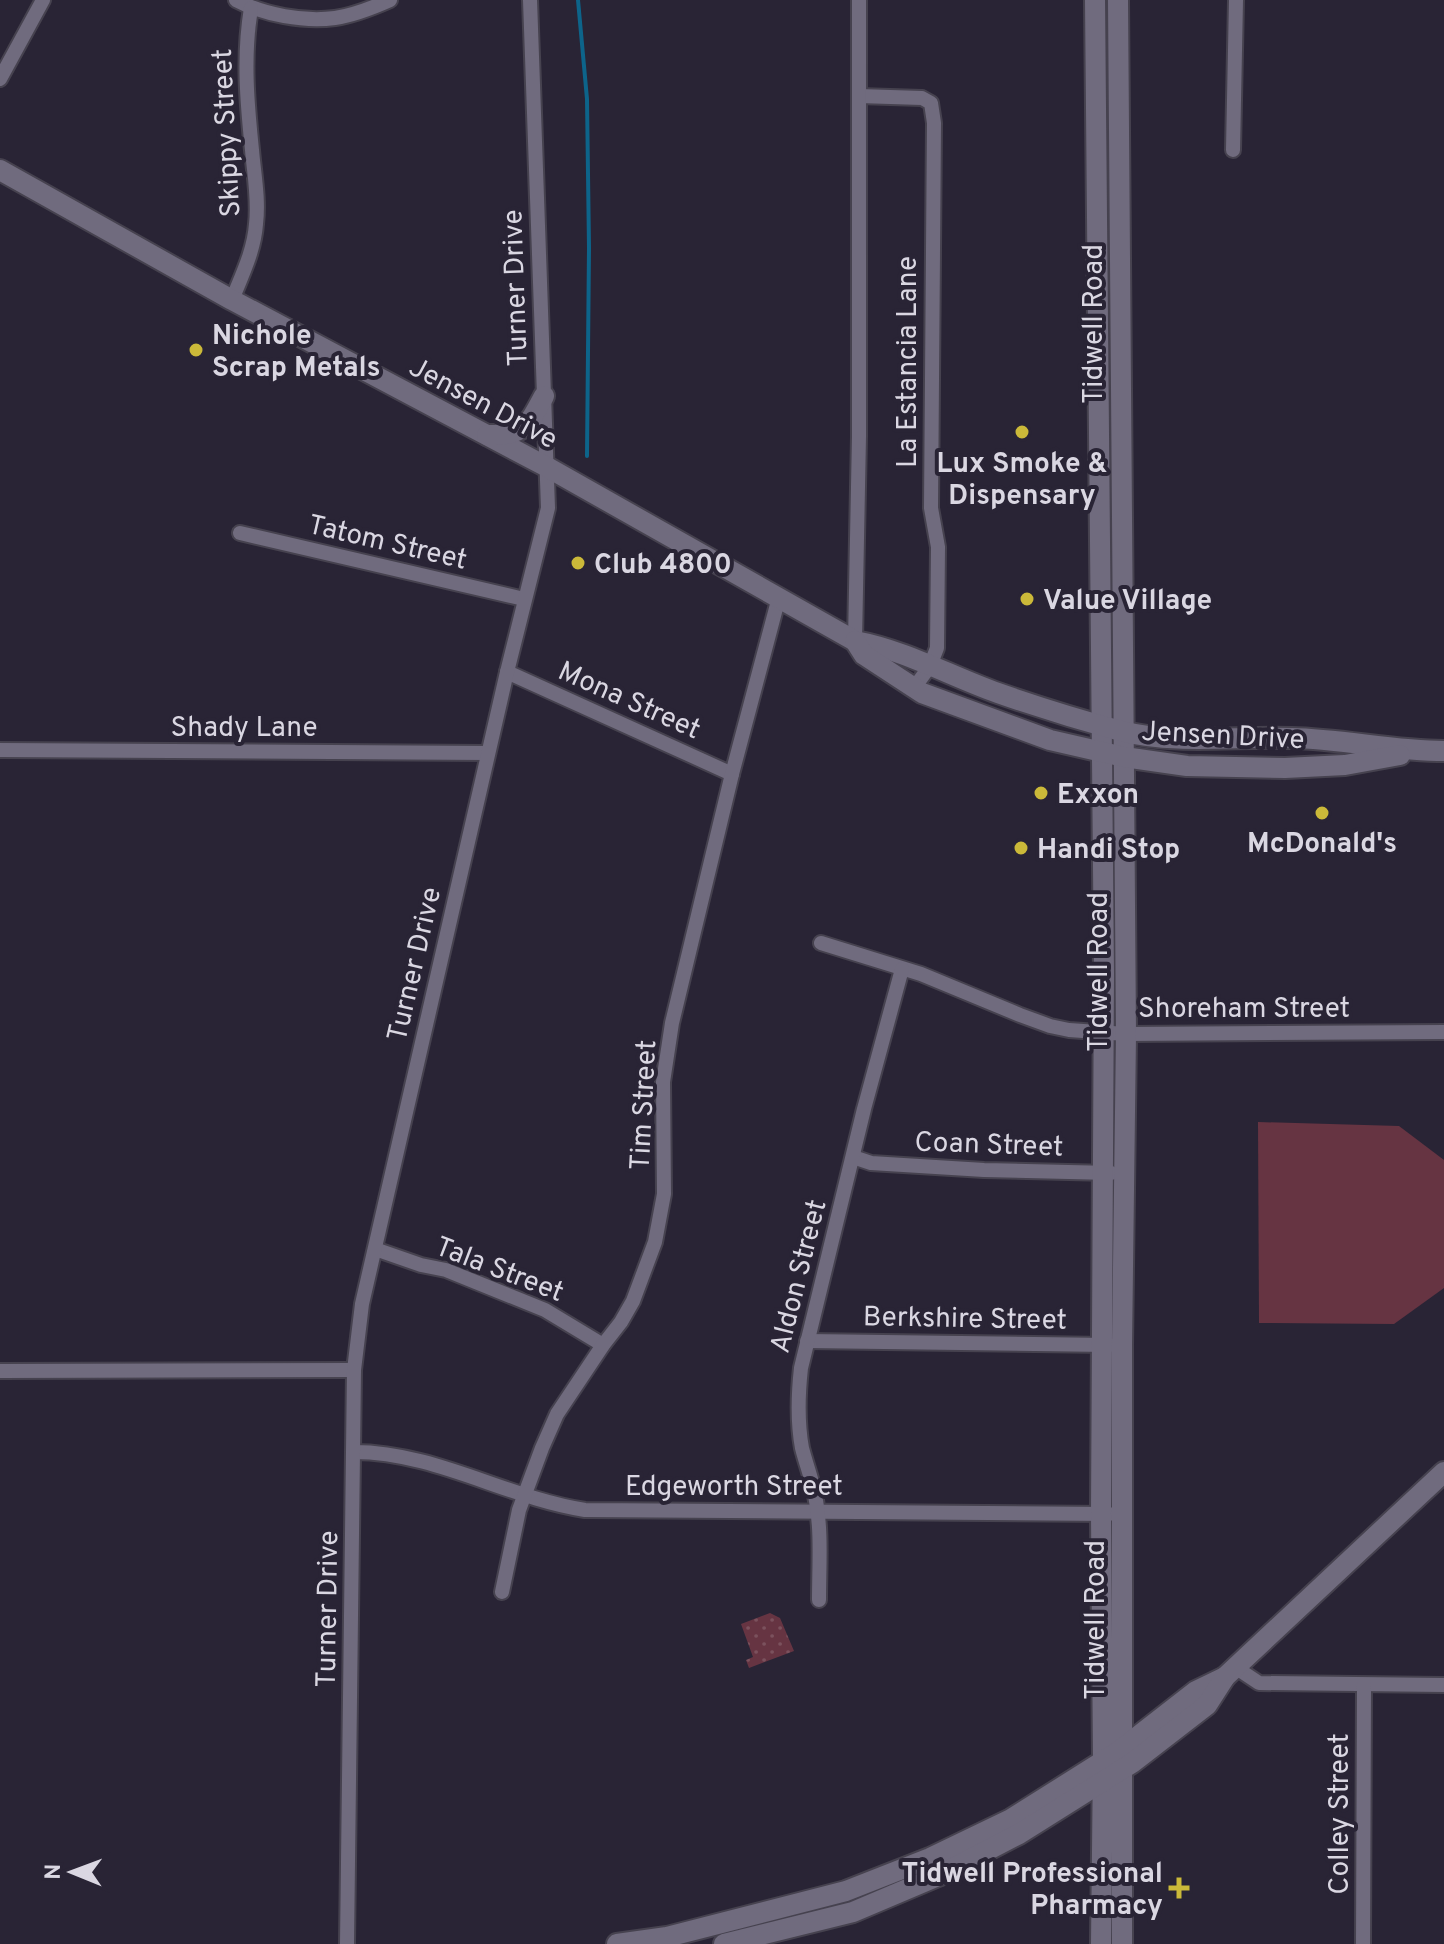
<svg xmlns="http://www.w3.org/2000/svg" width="1444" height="1944" viewBox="0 0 1444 1944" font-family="Overpass,sans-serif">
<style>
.grass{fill:#663442}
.park{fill:url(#park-dots)}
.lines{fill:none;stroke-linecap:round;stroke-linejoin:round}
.stream{stroke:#0d648a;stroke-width:4}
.street-casing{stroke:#46424f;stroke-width:18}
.secondary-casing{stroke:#46424f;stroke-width:24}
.street{stroke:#706b7e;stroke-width:14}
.secondary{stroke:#706b7e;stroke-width:20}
.poi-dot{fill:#cbb939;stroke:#292435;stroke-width:3}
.labels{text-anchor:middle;stroke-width:8;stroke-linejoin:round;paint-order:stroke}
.street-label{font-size:28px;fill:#dad7e2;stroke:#292435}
.poi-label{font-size:28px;font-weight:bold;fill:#dad7e2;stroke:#292435;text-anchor:start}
</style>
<defs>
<pattern id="park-dots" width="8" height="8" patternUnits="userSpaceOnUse" patternTransform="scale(2)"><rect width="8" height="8" fill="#663442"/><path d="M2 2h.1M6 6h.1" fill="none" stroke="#7b515d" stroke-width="1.8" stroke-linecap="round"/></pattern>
</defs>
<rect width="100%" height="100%" fill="#292435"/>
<!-- grass -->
<path class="grass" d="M 1258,1122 L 1399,1126 L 1444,1160 L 1444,1288 L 1394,1324 L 1259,1323 Z"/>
<!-- park -->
<path class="park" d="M 770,1613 L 780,1618 L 794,1651 L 749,1668 L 746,1660 L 753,1657 L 741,1624 Z"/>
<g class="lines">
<!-- stream -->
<path class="stream" d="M 578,0 L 587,99 L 589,248 L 587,456"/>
<defs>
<g id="street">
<path d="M 236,0 C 264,15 304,22 335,18 C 355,15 372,8 390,0"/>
<path d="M 0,79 L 43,0"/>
<path d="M 859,96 L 922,98 L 931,103 L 934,123 L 931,508 L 938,547 L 937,648 L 930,666 L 914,688"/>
<path d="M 1233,150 L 1236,0"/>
<path d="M 232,300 C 242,275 254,251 256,224 C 259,199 254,174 252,150 C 247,102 243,56 251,8"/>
<path d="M 240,533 L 524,599"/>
<path d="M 855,641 L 859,436 L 859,0"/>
<path d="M 507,672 L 732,774"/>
<path d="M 0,750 L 488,753"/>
<path d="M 821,943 L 921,974 L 1020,1015 L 1050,1026 L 1069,1030 L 1126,1034 L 1444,1032"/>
<path d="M 853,1157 L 871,1163 L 984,1170 L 1111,1173"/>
<path d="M 375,1249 L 421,1265 L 446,1270 L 545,1310 L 603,1345"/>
<path d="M 807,1341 L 1109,1345"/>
<path d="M 0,1371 L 354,1370"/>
<path d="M 354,1452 C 435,1452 507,1498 585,1510 L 1109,1514"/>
<path d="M 502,1592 L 519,1510 L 542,1448 L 557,1414 L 603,1345 L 621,1322 L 633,1301 L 655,1242 L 664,1194 L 663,1082 L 672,1023 L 732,774 L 779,597"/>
<path d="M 819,1600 C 819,1565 822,1530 815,1495 C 812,1479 806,1464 802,1448 C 797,1421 798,1395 801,1368 L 864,1109 L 902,969"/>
<path d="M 1235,1667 L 1259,1683 L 1444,1685"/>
<path d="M 347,1944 L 354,1370 L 362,1304 L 507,672 L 548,508 L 530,0"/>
<path d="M 1363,1944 L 1364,1685"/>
</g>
<g id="secondary">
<path d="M 1095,0 L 1104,974 L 1101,1514 L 1103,1760 L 1101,1944"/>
<path d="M 1118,0 L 1126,1034 L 1122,1346 L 1122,1944"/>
<path d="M 0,170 L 232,300 L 547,467 L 855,641 C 905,650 950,676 998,693 C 1038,707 1080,720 1121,731 C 1177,745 1235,736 1292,738 C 1343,739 1393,751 1444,751"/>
<path d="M 487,435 C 524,435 527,428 544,396"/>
<path d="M 855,641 L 864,655 L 922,693 L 1050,740 L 1124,757 L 1187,766 L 1285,768 L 1345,765 L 1400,755"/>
<path d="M 617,1944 L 667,1937 L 846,1891 L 930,1858 L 1011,1819 L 1119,1751 L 1196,1691 L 1225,1677"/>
<path d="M 724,1944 L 853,1912 L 938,1876 L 1019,1834 L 1132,1763 L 1207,1705 L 1225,1677 L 1444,1472"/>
</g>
</defs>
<!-- street casing -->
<use href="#street" class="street-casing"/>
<!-- secondary casing -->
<use href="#secondary" class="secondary-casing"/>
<!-- street -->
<use href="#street" class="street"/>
<!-- secondary -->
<use href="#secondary" class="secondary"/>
</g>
<!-- markers -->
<g class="poi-dot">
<circle cx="196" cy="350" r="8"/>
<circle cx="1022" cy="432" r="8"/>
<circle cx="578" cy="563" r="8"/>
<circle cx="1027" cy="599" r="8"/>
<circle cx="1041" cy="793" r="8"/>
<circle cx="1322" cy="813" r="8"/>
<circle cx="1021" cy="848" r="8"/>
<path d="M1175 1876h8v8h8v8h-8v8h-8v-8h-8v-8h8z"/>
</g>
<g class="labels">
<!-- street labels -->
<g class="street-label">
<text transform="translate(225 133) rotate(-93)" y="10">Skippy Street</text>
<text transform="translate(514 288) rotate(-92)" y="10">Turner Drive</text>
<text transform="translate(1092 324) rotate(-90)" y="10">Tidwell Road</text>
<text transform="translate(906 362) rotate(-90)" y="10">La Estancia Lane</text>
<text transform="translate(484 402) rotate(28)" y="10">Jensen Drive</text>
<text transform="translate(388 541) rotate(13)" y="10">Tatom Street</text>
<text transform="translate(630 699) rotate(24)" y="10">Mona Street</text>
<text x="244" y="736">Shady Lane</text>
<text transform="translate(1223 734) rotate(3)" y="10">Jensen Drive</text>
<text transform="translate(413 964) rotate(-77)" y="10">Turner Drive</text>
<text transform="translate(1097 972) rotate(-90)" y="10">Tidwell Road</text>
<text x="1244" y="1017">Shoreham Street</text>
<text transform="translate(642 1105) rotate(-87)" y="10">Tim Street</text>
<text transform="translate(989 1143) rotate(2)" y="10">Coan Street</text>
<text transform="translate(500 1268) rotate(21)" y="10">Tala Street</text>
<text transform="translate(797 1276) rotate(-76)" y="10">Aldon Street</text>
<text transform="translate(965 1317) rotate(1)" y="10">Berkshire Street</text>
<text x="734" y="1495">Edgeworth Street</text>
<text transform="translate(326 1609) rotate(-89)" y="10">Turner Drive</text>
<text transform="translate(1094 1620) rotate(-90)" y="10">Tidwell Road</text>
<text transform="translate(1338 1814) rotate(-90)" y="10">Colley Street</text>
</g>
<!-- poi labels -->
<g class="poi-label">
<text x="212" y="344">Nichole<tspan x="212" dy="32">Scrap Metals</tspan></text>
<text x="1022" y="472" text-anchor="middle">Lux Smoke &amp;<tspan x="1022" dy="32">Dispensary</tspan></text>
<text x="594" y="573">Club 4800</text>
<text x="1043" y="609">Value Village</text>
<text x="1057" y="803">Exxon</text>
<text x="1322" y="852" text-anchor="middle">McDonald's</text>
<text x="1037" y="858">Handi Stop</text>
<text x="1163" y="1882" text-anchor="end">Tidwell Professional<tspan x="1163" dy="32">Pharmacy</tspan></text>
</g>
</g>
<!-- north arrow -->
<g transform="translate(72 1872) rotate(271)" stroke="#292435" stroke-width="6" paint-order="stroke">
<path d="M0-6L14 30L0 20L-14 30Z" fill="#dad7e2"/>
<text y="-12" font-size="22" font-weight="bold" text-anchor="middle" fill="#dad7e2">N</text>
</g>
</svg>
